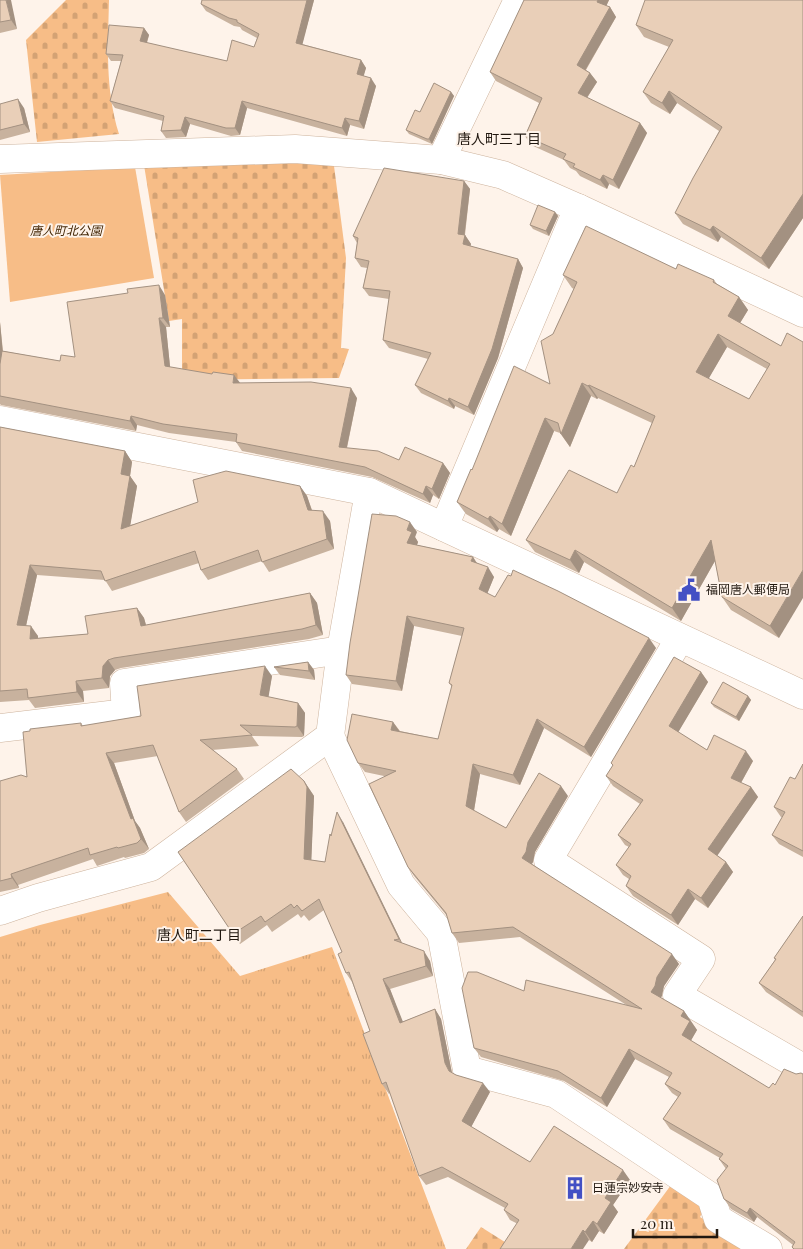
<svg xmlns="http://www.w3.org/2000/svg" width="803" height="1249" viewBox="0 0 803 1249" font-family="'Playfair Display','Noto Sans JP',serif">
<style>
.grass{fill:url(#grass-tufts)}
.cemetery{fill:url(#cemetery-stones)}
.park{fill:#f7bd87}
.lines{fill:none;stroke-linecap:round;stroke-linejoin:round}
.minor-casing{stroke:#cdb39d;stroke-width:29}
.minor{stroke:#fff;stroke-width:28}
.wall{fill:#c8b29e;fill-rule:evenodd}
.shaded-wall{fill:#a39181}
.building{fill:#e9cfb8;stroke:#a39181;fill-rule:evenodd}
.labels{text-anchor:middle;stroke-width:4;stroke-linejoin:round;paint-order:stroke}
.park-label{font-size:12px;font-style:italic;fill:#412403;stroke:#fef3ea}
.poi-label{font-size:12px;fill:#211810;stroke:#fef3ea;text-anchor:start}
.neighbourhood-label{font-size:14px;fill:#211810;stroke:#fef3ea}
</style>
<defs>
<pattern id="grass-tufts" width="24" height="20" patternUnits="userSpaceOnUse" patternTransform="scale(1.25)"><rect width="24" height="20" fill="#f7bd87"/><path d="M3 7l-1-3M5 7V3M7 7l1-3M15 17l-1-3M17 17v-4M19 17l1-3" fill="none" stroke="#d3a274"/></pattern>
<pattern id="cemetery-stones" width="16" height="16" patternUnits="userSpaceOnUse" patternTransform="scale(1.25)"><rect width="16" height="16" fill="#f7bd87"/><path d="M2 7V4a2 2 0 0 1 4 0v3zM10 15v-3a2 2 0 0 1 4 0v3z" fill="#d3a274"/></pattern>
</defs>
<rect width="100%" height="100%" fill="#fef3ea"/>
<!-- grass -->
<path class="grass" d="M 168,892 L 240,976 L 332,947 L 446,1249 L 0,1249 L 0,937 L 40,925 Z"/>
<!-- cemetery -->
<g class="cemetery">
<path d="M 66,0 L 109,0 C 108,47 105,88 119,134 L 37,142 L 26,40 Z"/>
<path d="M 287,161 L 334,166 L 346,258 L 341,348 L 349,349 L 339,378 L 182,380 L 182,319 L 169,321 L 144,165 Z"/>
<path d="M 671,1185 L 707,1203 L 700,1217 L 752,1249 L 624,1249 Z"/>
<path d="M 481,1227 L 508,1244 L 505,1249 L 466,1249 Z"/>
</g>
<!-- park -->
<path class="park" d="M 135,167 L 154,278 L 10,302 L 0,175 Z"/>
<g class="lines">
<defs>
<g id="minor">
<path d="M 0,159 L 295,149 L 441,160 L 503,175 L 578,208 L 803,313"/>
<path d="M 441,160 L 518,0"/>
<path d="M 0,420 L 369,492 L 803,695"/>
<path d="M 444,527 L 578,208"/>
<path d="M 680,638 L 548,860 L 701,959 L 677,995 L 803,1068"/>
<path d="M 0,728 L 126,713 L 124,683 L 341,650 L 369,492"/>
<path d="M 330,736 L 401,885 L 441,933 L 467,1070 L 556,1094 L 711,1197 L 718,1219 L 768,1249"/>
<path d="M 0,911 L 38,898 L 151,867 L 330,736 L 341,650"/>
</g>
</defs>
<!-- minor casing -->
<use href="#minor" class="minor-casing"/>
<!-- minor -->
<use href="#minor" class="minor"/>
</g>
<!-- wall -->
<g class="wall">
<path d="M 0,0 L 17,29 L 0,33 Z"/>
<path d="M 202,0 L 314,0 L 302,44 L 361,60 L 366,68 L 363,76 L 376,86 L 364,129 L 350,125 L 347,136 L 247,108 L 240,135 L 231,136 L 190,124 L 186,137 L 166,138 L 161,131 L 163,121 L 115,108 L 110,101 L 121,61 L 111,61 L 106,54 L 144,28 L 149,35 L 147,43 L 227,61 L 254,47 L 257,38 L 242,30 L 240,27 L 234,26 L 206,11 L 201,4 Z"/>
<path d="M 524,0 L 609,0 L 606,6 L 610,7 L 616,17 L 586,70 L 590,73 L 597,82 L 587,98 L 640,123 L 647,133 L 619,189 L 609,184 L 607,189 L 580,176 L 576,171 L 570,168 L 564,160 L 531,145 L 525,136 L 539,103 L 496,81 L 490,72 Z"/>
<path d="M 803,0 L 803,218 L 769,269 L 721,237 L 718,242 L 683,224 L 675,213 L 719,131 L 677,103 L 670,114 L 651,103 L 643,92 L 669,47 L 644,37 L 636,25 Z"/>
<path d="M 451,92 L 454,96 L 432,144 L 409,134 L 406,130 L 420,112 Z"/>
<path d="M 0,104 L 24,108 L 30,132 L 0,140 Z"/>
<path d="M 464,181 L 470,189 L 465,235 L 471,244 L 470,246 L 518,259 L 523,268 L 498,358 L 474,415 L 455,406 L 454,409 L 421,393 L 415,385 L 428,359 L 389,348 L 383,340 L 389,299 L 369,296 L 363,288 L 367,268 L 361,267 L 355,258 L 357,243 L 353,236 Z"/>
<path d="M 555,212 L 558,216 L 549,236 L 533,229 L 530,225 Z"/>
<path d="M 676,269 L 714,280 L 717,284 L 739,297 L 748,310 L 740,323 L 781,346 L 779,638 L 731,610 L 722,597 L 715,561 L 681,621 L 584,562 L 579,573 L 535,552 L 526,540 L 617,493 L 634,467 L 652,423 L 598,398 L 597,399 L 591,396 L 570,447 L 560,433 L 554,431 L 511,536 L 499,529 L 497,532 L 466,514 L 457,502 L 472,470 L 550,384 L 553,334 L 574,289 L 572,288 L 563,275 ZM 727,347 L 767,369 L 749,399 L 708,379 Z"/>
<path d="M 165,295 L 170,327 L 166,327 L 170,367 L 239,383 L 357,398 L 347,448 L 399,460 L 443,463 L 450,473 L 439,499 L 433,495 L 430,503 L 372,477 L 242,451 L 236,442 L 169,433 L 137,425 L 136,431 L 1,405 L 0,404 L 0,322 L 3,351 L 60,361 L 75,357 Z"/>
<path d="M 0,427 L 125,451 L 132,462 L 130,476 L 137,486 L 130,525 L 300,486 L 307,496 L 312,510 L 330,521 L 334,549 L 269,572 L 262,561 L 208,580 L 201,570 L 199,563 L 112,591 L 105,580 L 37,575 L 26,626 L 38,636 L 38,638 L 88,634 L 137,608 L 144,618 L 146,625 L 310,593 L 317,603 L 323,635 L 309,639 L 121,668 L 115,670 L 110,676 L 109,688 L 83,691 L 84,702 L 35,708 L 29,700 L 0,702 Z"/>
<path d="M 417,532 L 415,537 L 418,542 L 417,545 L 473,557 L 477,563 L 494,577 L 487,594 L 495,597 L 656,648 L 591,757 L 544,728 L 520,785 L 480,774 L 474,811 L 506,828 L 568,796 L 535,852 L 533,862 L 532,864 L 679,964 L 664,986 L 660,998 L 684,1011 L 697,1030 L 691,1040 L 803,1249 L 793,1249 L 792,1247 L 793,1245 L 757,1217 L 754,1222 L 731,1209 L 724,1199 L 726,1169 L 719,1159 L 720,1158 L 670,1129 L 663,1119 L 678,1097 L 672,1093 L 665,1084 L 669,1077 L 635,1059 L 607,1107 L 564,1081 L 481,1057 L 474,1048 L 524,991 L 628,1006 L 520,937 L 459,943 L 452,933 L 447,916 L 414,876 L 408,867 L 384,776 L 365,772 L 358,763 L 393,722 L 400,731 L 438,739 L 452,687 L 449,683 L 462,636 L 414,626 L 402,691 L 352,684 L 346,675 Z"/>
<path d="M 308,662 L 314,670 L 315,680 L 280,675 L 274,667 Z"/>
<path d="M 701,672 L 708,682 L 678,732 L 707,750 L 753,761 L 741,783 L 751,787 L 758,797 L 717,855 L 726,862 L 733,872 L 708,908 L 695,899 L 678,925 L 633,896 L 626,886 L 629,879 L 623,875 L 616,865 L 629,847 L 625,845 L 618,835 L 640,804 L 613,786 L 606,776 L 613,766 L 611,763 Z"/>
<path d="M 272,676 L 268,697 L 298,703 L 305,713 L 304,736 L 302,737 L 252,736 L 259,746 L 212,750 L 237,769 L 244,779 L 186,822 L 179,812 L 158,756 L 114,763 L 135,821 L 140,828 L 149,849 L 144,853 L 125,858 L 124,857 L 97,866 L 93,859 L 18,885 L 19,888 L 0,892 L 0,781 L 27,777 L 81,723 L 83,726 L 141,716 Z"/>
<path d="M 748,696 L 751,700 L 739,721 L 714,707 L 711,703 Z"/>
<path d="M 803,764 L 803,857 L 779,844 L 772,835 L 782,817 L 781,817 L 774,807 L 795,779 Z"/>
<path d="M 304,781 L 314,796 L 311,860 L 325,862 L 331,836 L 343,822 L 402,943 L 430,961 L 433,976 L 390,989 L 402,1022 L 435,1009 L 441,1019 L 452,1073 L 490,1092 L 471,1127 L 530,1162 L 630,1180 L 613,1205 L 618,1212 L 604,1234 L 599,1231 L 592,1242 L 589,1240 L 516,1223 L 510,1220 L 504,1210 L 505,1208 L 448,1177 L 426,1185 L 419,1176 L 390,1093 L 389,1094 L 382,1084 L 370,1031 L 352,982 L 346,973 L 342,952 L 324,910 L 309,921 L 304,915 L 301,918 L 298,914 L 272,932 L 267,925 L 240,944 L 178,852 Z"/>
<path d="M 803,916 L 803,1017 L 766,992 L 759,983 L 775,960 L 774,958 Z"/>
</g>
<!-- shaded-wall -->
<g class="shaded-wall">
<path d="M 6,0 L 11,0 L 17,29 L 11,20 Z"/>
<path d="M 307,0 L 314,0 L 301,50 L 296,43 Z"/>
<path d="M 598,0 L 609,0 L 604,11 L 597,2 Z"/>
<path d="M 610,7 L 616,17 L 583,74 L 577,65 Z"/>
<path d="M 144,28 L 149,35 L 145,48 L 140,41 Z"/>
<path d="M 361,60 L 366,68 L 362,82 L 357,74 Z"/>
<path d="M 590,73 L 597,82 L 584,102 L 578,93 Z"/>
<path d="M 371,78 L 376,86 L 364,129 L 359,121 Z"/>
<path d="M 669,91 L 677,103 L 670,114 L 662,103 Z"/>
<path d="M 451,92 L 454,96 L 432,144 L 429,139 Z"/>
<path d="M 18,99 L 24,108 L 30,132 L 24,124 Z"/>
<path d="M 242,101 L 247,108 L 240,135 L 235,128 Z"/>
<path d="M 185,117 L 190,124 L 186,137 L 181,130 Z"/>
<path d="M 345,118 L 350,125 L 347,136 L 342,128 Z"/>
<path d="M 640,123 L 647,133 L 619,189 L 613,180 Z"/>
<path d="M 603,175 L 609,184 L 607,189 L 600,180 Z"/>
<path d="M 464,181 L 470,189 L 464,239 L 465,235 L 471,244 L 469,252 L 463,244 L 458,234 Z"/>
<path d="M 803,194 L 803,218 L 769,269 L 761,258 Z"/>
<path d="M 555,212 L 558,216 L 549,236 L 546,231 Z"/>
<path d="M 713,226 L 721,237 L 718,242 L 710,230 Z"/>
<path d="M 518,259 L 523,268 L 498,358 L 474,415 L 468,407 Z"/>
<path d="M 159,285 L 165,295 L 170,327 L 163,318 Z"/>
<path d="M 739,297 L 748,310 L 737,328 L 728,316 Z"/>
<path d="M 159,318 L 166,327 L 171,376 L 165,366 Z"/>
<path d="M 0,322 L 5,377 L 0,369 Z"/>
<path d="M 718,334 L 727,347 L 705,385 L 696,372 Z"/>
<path d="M 234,375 L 241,384 L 233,383 Z"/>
<path d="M 582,383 L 591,396 L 570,447 L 561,434 Z"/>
<path d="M 589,385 L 598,398 L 597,399 L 588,386 Z"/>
<path d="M 351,388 L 357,398 L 345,456 L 339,447 Z"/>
<path d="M 449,398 L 455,406 L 454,409 L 448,401 Z"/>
<path d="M 131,416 L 137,425 L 136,431 L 130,421 Z"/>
<path d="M 545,418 L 554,431 L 511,536 L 502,524 Z"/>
<path d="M 125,451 L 132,462 L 130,476 L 137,486 L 128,539 L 121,529 L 121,474 Z"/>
<path d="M 443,463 L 450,473 L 439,499 L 432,489 Z"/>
<path d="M 300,486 L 307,496 L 315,520 L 308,510 Z"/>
<path d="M 426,486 L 433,495 L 430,503 L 423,494 Z"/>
<path d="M 323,511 L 330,521 L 334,549 L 327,539 Z"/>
<path d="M 490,516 L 499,529 L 497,532 L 488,519 Z"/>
<path d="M 410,522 L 417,532 L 415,537 L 418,542 L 414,553 L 407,543 L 407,530 Z"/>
<path d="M 711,540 L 720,552 L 681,621 L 672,608 Z"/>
<path d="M 575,550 L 584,562 L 579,573 L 570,560 Z"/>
<path d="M 473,557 L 479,567 L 471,561 Z"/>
<path d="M 30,565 L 37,575 L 24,635 L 17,625 Z"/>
<path d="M 488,567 L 494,577 L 485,599 L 479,589 Z"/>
<path d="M 803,570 L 803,598 L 779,638 L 770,626 Z"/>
<path d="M 310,593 L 317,603 L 323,635 L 316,625 Z"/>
<path d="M 137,608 L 144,618 L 149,636 L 141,626 Z"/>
<path d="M 407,616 L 414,626 L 402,691 L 396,681 Z"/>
<path d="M 31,626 L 38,636 L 37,649 L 30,639 Z"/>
<path d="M 649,638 L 656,648 L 591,757 L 584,747 Z"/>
<path d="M 108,660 L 115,670 L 110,676 L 109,688 L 102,678 L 103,666 Z"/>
<path d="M 308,662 L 314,670 L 315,680 L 309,671 Z"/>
<path d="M 265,666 L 272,676 L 267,706 L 260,695 Z"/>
<path d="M 701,672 L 708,682 L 676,736 L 669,726 Z"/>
<path d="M 76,681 L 83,691 L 84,702 L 77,692 Z"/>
<path d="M 748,696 L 751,700 L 739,721 L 736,717 Z"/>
<path d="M 298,703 L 305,713 L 304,736 L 297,726 Z"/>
<path d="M 537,719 L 544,728 L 520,785 L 513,775 Z"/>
<path d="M 393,722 L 400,732 L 391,730 Z"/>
<path d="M 746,751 L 753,761 L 738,788 L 731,778 Z"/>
<path d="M 106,753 L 114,763 L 135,821 L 140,828 L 149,849 L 141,839 L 131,819 Z"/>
<path d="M 473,764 L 480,774 L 473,816 L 466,806 Z"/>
<path d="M 304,781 L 314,796 L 311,869 L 304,859 Z"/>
<path d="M 561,786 L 568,796 L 535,852 L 533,862 L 529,868 L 522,858 L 528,842 Z"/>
<path d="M 751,787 L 758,797 L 715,859 L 708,849 Z"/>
<path d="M 337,812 L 343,822 L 405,949 L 399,939 Z"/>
<path d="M 726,862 L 733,872 L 708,908 L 701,898 Z"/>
<path d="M 11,874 L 18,885 L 19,888 L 12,878 Z"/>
<path d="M 688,889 L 695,899 L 678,925 L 671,915 Z"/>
<path d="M 424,951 L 430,961 L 433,976 L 426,966 Z"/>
<path d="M 672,954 L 679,964 L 664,986 L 662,996 L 658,1002 L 651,992 L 657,977 Z"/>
<path d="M 383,979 L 390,989 L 407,1032 L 400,1023 Z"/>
<path d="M 435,1009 L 441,1019 L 452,1073 L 449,1071 L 445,1063 Z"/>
<path d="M 684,1011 L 697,1030 L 689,1044 L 682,1035 L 681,1016 Z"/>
<path d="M 629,1049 L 635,1059 L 607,1107 L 601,1098 Z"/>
<path d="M 483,1083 L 490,1092 L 469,1131 L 462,1121 Z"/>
<path d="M 623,1170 L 630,1180 L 613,1205 L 618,1212 L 604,1234 L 597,1224 L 605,1198 Z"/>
<path d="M 750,1208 L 757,1217 L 754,1222 L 747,1213 Z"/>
<path d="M 593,1221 L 599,1231 L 592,1242 L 585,1232 Z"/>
<path d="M 583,1230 L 589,1240 L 583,1249 L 571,1249 Z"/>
</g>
<!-- building -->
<g class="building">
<path d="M 0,0 L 6,0 L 11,20 L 0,22 Z"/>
<path d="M 202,0 L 307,0 L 296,43 L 361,60 L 357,74 L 371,78 L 359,121 L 345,118 L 342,128 L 242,101 L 235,128 L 226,128 L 185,117 L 181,130 L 161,131 L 164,116 L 110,101 L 123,55 L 106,54 L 109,25 L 144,28 L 140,41 L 227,61 L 232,40 L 254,47 L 259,34 L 237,22 L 237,20 L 229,18 L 201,4 Z"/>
<path d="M 524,0 L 598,0 L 597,2 L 610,7 L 577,65 L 590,73 L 578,93 L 640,123 L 613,180 L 603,175 L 600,180 L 573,167 L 575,164 L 563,159 L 566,154 L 525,136 L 542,98 L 490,72 Z"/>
<path d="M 645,0 L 803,0 L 803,194 L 761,258 L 713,226 L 710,230 L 675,213 L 693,178 L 722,127 L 669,91 L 662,103 L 643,92 L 673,40 L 636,25 Z"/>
<path d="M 434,83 L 451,92 L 429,139 L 427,139 L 406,130 L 415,110 L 420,112 Z"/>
<path d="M 18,99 L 24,124 L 0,130 L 0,104 Z"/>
<path d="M 384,168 L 464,181 L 458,234 L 465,235 L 463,244 L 518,259 L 492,349 L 468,407 L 449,398 L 448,401 L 415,385 L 431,353 L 383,340 L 390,291 L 363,288 L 369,261 L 355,258 L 358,238 L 353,236 Z"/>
<path d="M 538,205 L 555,212 L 546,231 L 530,225 Z"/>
<path d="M 586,226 L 676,269 L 678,264 L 714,280 L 713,282 L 739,297 L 728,316 L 781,346 L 787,333 L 803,342 L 803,570 L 770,626 L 722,597 L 711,540 L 672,608 L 575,550 L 570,560 L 526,540 L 569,470 L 617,493 L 631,465 L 634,467 L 655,416 L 589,385 L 588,386 L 582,383 L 561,434 L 558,423 L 545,418 L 502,524 L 490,516 L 488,519 L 457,502 L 471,469 L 472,470 L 514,366 L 550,384 L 541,341 L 553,334 L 577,282 L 563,275 ZM 718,334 L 770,364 L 749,399 L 696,372 Z"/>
<path d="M 159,285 L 163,318 L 159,318 L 165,366 L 212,374 L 213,372 L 234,375 L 233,383 L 311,382 L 351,388 L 339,447 L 378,451 L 399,460 L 405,447 L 443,463 L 432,489 L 426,486 L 423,494 L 365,467 L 236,442 L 237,434 L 163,424 L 131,416 L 130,421 L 0,396 L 0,364 L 2,351 L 60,361 L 61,355 L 75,357 L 67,302 L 128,293 L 127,289 Z"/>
<path d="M 0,427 L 125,451 L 121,474 L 130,476 L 121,529 L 198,502 L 193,480 L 226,471 L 300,486 L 308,510 L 323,511 L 327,539 L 262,562 L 258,550 L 201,570 L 195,551 L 105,581 L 101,571 L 30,565 L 17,625 L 31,626 L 30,639 L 88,634 L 85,616 L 137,608 L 141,626 L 310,593 L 316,625 L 302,629 L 114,658 L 108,660 L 103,666 L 102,678 L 76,681 L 77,692 L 28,698 L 27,689 L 0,691 Z"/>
<path d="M 372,514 L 396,516 L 410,522 L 407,530 L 412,532 L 407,543 L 473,557 L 471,561 L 488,567 L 479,589 L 495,597 L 508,575 L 511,576 L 513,570 L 558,591 L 649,638 L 584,747 L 537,719 L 513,775 L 473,764 L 466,806 L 506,828 L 539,773 L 561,786 L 528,842 L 526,852 L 522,858 L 672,954 L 657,977 L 655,986 L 651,992 L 684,1011 L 681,1016 L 690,1021 L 682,1035 L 769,1088 L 773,1083 L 775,1085 L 784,1069 L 796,1074 L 801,1073 L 803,1074 L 803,1249 L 794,1249 L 792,1247 L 795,1242 L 750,1208 L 747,1213 L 724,1199 L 717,1180 L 728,1166 L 719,1159 L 723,1154 L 663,1119 L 681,1093 L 665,1084 L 672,1073 L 629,1049 L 601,1098 L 558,1071 L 474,1048 L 462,988 L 468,972 L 477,972 L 524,991 L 526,980 L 642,1009 L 513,927 L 452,933 L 446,913 L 408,867 L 369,784 L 396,771 L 358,763 L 347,740 L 352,714 L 393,722 L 391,730 L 438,739 L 452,685 L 449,683 L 464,628 L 407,616 L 396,681 L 346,675 L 350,643 Z"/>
<path d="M 674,657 L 701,672 L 669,726 L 707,750 L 714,735 L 746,751 L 731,778 L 751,787 L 708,849 L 726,862 L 701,898 L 688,889 L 671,915 L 626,886 L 631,876 L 616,865 L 631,844 L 618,835 L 643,800 L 606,776 L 613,765 L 611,763 Z"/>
<path d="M 308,662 L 309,671 L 274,667 Z"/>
<path d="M 265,666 L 260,695 L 298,703 L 297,726 L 295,727 L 240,725 L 252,735 L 200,740 L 237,769 L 179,812 L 153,745 L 106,753 L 131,819 L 133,818 L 141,839 L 137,843 L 118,848 L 117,847 L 90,855 L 88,848 L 11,874 L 12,878 L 0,881 L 0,781 L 21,775 L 27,777 L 23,732 L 30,731 L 30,729 L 81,723 L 81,726 L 141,716 L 137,686 Z"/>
<path d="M 723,682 L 748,696 L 736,717 L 711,703 Z"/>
<path d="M 803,764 L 803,851 L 772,835 L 785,812 L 774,807 L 790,777 L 795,779 Z"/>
<path d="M 291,769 L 304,781 L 307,787 L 304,859 L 325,862 L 330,834 L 331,836 L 337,812 L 399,939 L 394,940 L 424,951 L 426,966 L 383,979 L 400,1023 L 435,1009 L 445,1063 L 449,1071 L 456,1075 L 483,1083 L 462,1121 L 530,1162 L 554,1126 L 623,1170 L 605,1198 L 611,1202 L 597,1224 L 593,1221 L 585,1232 L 583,1230 L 571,1249 L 500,1249 L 519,1220 L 504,1210 L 508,1204 L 442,1167 L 419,1176 L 386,1082 L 382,1084 L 363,1034 L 370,1031 L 349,972 L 346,973 L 338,954 L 342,952 L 319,899 L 302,911 L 297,905 L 294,908 L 291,904 L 265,922 L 261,916 L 233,934 L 178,852 Z"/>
<path d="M 803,916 L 803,1012 L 759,983 L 776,959 L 774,958 Z"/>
</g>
<!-- icons -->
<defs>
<symbol id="civic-bare" viewBox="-9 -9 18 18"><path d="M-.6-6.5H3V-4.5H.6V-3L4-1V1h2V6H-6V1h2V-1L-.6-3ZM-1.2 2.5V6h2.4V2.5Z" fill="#4350c4" stroke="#fef3ea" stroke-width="2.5" paint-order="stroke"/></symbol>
<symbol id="building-bare" viewBox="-9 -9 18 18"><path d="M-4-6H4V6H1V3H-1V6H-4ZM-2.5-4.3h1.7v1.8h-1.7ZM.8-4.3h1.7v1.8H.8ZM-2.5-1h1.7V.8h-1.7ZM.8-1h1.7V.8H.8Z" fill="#4350c4" stroke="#fef3ea" stroke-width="2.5" paint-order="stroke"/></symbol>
</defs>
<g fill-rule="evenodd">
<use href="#civic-bare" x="673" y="574" width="32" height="32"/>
<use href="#building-bare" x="559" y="1172" width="32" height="32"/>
</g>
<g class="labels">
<!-- park labels -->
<g class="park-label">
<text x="66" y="235">唐人町北公園</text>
</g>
<!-- poi labels -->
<g class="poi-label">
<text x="706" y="594">福岡唐人郵便局</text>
<text x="592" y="1192">日蓮宗妙安寺</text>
</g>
<!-- neighbourhood labels -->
<g class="neighbourhood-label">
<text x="499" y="144">唐人町三丁目</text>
<text x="199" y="940">唐人町二丁目</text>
</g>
</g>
<!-- scale -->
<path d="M633 1229v8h84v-8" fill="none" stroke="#211810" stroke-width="2.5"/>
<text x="640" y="1229" font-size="15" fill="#211810" stroke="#fef3ea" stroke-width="4" paint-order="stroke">20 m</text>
</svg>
